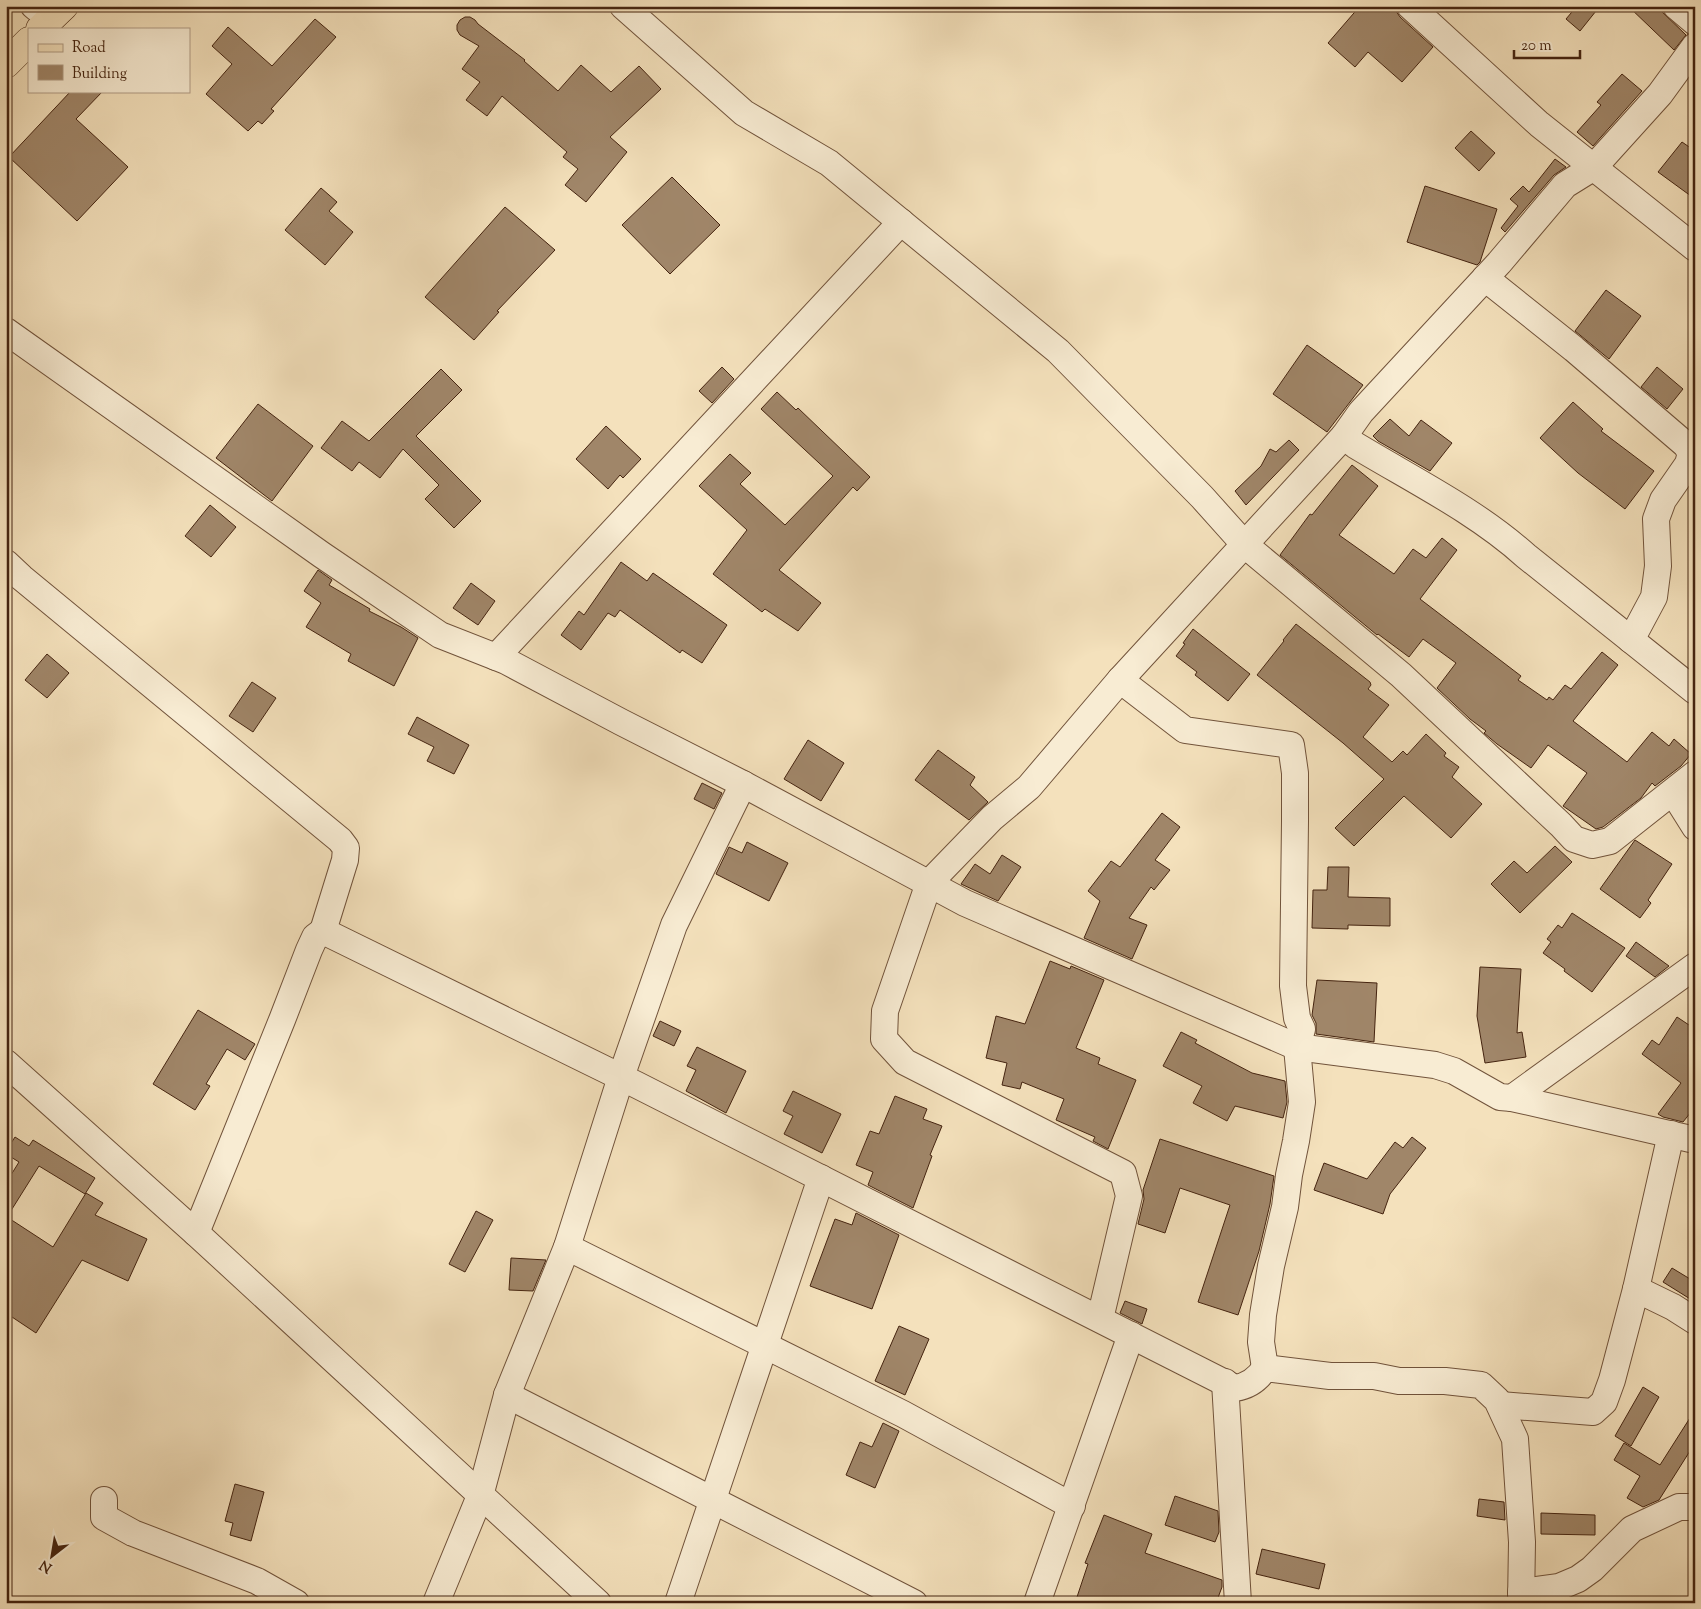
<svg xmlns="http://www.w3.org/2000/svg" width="1701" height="1609" viewBox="0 0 1701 1609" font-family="'Sorts Mill Goudy',serif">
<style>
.building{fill:#a08669;stroke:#452410}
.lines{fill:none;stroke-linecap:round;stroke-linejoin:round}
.minor-casing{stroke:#71533b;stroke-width:28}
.primary-casing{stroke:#452410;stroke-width:29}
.minor{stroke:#f8ecd3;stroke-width:26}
.primary{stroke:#f4e1bc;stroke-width:28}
</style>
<rect width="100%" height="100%" fill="#f4e1bc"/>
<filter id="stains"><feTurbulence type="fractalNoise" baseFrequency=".004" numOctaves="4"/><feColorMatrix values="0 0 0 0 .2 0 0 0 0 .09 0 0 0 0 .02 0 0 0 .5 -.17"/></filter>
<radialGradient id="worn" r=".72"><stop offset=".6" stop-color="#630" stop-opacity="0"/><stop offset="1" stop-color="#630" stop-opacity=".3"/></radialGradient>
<!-- building -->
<g class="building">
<path d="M 1360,6 L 1395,6 L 1396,11 L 1400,17 L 1433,47 L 1402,82 L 1368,52 L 1355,67 L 1328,43 Z"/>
<path d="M 1577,6 L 1600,6 L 1580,31 L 1566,19 Z"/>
<path d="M 1628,6 L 1656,6 L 1686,35 L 1674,50 Z"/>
<path d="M 465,17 L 470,17 L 475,20 L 478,24 L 525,60 L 524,61 L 558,91 L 581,65 L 611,92 L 639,66 L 661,89 L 610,137 L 627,152 L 586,202 L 565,185 L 578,169 L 563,157 L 567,152 L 502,96 L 487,116 L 466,100 L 480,82 L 462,69 L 479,46 L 460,35 L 457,30 L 457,25 L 460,20 Z"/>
<path d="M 315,19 L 336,37 L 271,109 L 274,111 L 262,124 L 258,121 L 248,131 L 206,94 L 232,64 L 212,46 L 228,27 L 272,66 Z"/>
<path d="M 1622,74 L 1642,91 L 1593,146 L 1577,132 L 1601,105 L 1597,102 Z"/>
<path d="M 71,91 L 103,91 L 76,119 L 128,167 L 77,221 L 9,157 Z"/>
<path d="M 1471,131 L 1495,153 L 1479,171 L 1455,148 Z"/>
<path d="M 1682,142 L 1695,151 L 1695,199 L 1658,172 Z"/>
<path d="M 1555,159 L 1566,167 L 1554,175 L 1505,232 L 1501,228 L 1518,206 L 1510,199 L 1523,186 L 1529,192 Z"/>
<path d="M 672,177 L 720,225 L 670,274 L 622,225 Z"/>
<path d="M 1425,186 L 1497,209 L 1480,262 L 1477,265 L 1407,242 Z"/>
<path d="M 321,188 L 337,202 L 329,211 L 353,232 L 325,265 L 285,230 Z"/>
<path d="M 505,207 L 555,250 L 497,311 L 499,312 L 474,340 L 425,297 Z"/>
<path d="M 1606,290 L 1641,316 L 1609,359 L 1575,331 Z"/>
<path d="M 1307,345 L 1363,385 L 1327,432 L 1273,394 Z"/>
<path d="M 722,367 L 734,379 L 712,403 L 699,391 Z"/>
<path d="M 1657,367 L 1683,389 L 1667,409 L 1641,387 Z"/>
<path d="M 441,369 L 462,390 L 416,436 L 481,501 L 454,528 L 425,499 L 439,485 L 403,449 L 380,478 L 359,462 L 352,471 L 321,448 L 342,421 L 369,441 Z"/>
<path d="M 777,392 L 796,410 L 798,408 L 870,477 L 857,491 L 853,487 L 779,570 L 821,603 L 798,631 L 765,609 L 762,612 L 713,574 L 747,530 L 699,486 L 730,454 L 751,473 L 740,484 L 785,525 L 833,476 L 761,409 Z"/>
<path d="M 1573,402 L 1603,429 L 1601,431 L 1654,471 L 1625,509 L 1578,473 L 1540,438 Z"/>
<path d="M 258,404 L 313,446 L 272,501 L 216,458 Z"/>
<path d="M 1390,419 L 1409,436 L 1421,420 L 1452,443 L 1430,471 L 1378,441 L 1373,436 Z"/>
<path d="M 606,426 L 641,459 L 623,478 L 620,475 L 608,489 L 576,459 Z"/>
<path d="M 1289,440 L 1299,450 L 1246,505 L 1235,491 L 1261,466 L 1270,449 L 1276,452 Z"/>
<path d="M 1352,465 L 1378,486 L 1339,535 L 1394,574 L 1413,549 L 1426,558 L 1442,538 L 1457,550 L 1420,599 L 1521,676 L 1518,680 L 1547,700 L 1549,697 L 1553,700 L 1565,685 L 1571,689 L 1602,652 L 1618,665 L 1573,721 L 1627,762 L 1652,732 L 1669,746 L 1674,739 L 1691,754 L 1681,766 L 1655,786 L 1652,783 L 1641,798 L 1603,827 L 1596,829 L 1563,806 L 1587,773 L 1548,745 L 1531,768 L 1497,744 L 1484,733 L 1486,731 L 1470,719 L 1437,688 L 1456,663 L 1423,639 L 1409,657 L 1378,634 L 1377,635 L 1280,555 L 1310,514 L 1312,515 Z"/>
<path d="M 210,505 L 236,527 L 211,557 L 185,536 Z"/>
<path d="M 621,562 L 647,581 L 653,573 L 727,625 L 702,663 L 682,650 L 680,653 L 620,610 L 615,617 L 608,613 L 581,650 L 561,635 L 579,611 L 584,615 Z"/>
<path d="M 318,570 L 332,580 L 329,585 L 370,609 L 369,611 L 401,627 L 418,638 L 394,686 L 348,661 L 351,654 L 306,627 L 321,603 L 304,591 Z"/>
<path d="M 471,583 L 495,601 L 478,625 L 453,608 Z"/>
<path d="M 1296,624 L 1370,682 L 1371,685 L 1368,689 L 1389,705 L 1363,737 L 1392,762 L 1403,751 L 1407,755 L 1426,734 L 1446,753 L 1444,756 L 1459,767 L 1452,777 L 1482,804 L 1451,838 L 1404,796 L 1354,846 L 1335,828 L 1384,779 L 1343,743 L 1257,675 L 1284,641 L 1283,640 Z"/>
<path d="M 1193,629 L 1250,674 L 1228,701 L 1195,675 L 1197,672 L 1176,656 L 1185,644 L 1183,643 Z"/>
<path d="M 47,654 L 69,673 L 47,698 L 25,680 Z"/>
<path d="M 252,682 L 276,698 L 253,732 L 229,716 Z"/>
<path d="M 417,717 L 469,745 L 454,774 L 427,761 L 434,747 L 408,734 Z"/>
<path d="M 808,740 L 844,763 L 821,801 L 784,779 Z"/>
<path d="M 938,750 L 975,777 L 970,785 L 988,802 L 969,820 L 915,780 Z"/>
<path d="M 702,783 L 722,793 L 714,809 L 694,799 Z"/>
<path d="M 1162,813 L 1180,827 L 1155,860 L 1170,870 L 1154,890 L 1151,887 L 1129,918 L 1147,925 L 1132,959 L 1084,938 L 1100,901 L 1088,891 L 1111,861 L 1120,867 Z"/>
<path d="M 1635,840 L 1672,864 L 1648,900 L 1651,903 L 1640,918 L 1600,889 Z"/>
<path d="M 747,842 L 788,863 L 769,901 L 716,874 L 729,847 L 742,853 Z"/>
<path d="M 1555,846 L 1572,862 L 1520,913 L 1491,884 L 1514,861 L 1527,873 Z"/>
<path d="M 1002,855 L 1021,867 L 998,901 L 961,884 L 975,864 L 990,874 Z"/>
<path d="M 1328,867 L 1349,867 L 1348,897 L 1390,898 L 1390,926 L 1348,925 L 1348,929 L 1312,928 L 1313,890 L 1327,890 Z"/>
<path d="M 1572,913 L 1625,948 L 1592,992 L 1564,971 L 1565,969 L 1543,953 L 1551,942 L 1547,939 L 1558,925 L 1562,928 Z"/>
<path d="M 1636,942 L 1669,966 L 1655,977 L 1626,956 Z"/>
<path d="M 1050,961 L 1070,969 L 1071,966 L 1104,980 L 1076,1048 L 1100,1058 L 1098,1064 L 1136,1080 L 1108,1149 L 1093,1141 L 1095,1137 L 1056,1120 L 1064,1099 L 1022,1082 L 1020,1089 L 1002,1085 L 1007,1063 L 986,1058 L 996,1016 L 1025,1024 Z"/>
<path d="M 1480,967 L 1521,969 L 1517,1033 L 1522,1032 L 1526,1057 L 1485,1063 L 1477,1016 Z"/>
<path d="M 1317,980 L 1377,983 L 1374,1042 L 1316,1034 L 1316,1023 L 1312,1015 Z"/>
<path d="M 198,1010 L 255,1044 L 245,1060 L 227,1049 L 206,1084 L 210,1086 L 195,1110 L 153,1084 Z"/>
<path d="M 1677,1017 L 1695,1029 L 1695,1107 L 1683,1122 L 1663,1117 L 1658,1114 L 1681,1083 L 1642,1054 L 1652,1040 L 1659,1045 Z"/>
<path d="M 660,1021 L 681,1031 L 674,1046 L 653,1036 Z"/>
<path d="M 1181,1032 L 1197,1040 L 1195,1043 L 1252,1073 L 1285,1081 L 1287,1102 L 1283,1118 L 1235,1106 L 1227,1121 L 1193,1103 L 1202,1086 L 1163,1066 Z"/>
<path d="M 697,1047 L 746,1071 L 726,1113 L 686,1091 L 696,1070 L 687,1066 Z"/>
<path d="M 793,1091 L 841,1114 L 822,1153 L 784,1134 L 793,1116 L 783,1111 Z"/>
<path d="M 895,1096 L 927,1109 L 923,1119 L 942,1126 L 930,1155 L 932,1156 L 913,1208 L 868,1185 L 873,1172 L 856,1165 L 870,1131 L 879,1134 Z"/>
<path d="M 15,1137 L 29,1146 L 33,1140 L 95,1178 L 85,1194 L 39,1166 L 7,1217 L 53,1247 L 86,1193 L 103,1203 L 95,1215 L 147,1239 L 128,1281 L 82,1260 L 36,1333 L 6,1313 L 6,1183 L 19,1162 L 6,1154 L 6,1151 Z"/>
<path d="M 1412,1137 L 1426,1148 L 1390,1194 L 1383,1214 L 1314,1190 L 1324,1163 L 1367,1179 L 1395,1142 L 1403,1148 Z"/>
<path d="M 1160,1139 L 1274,1176 L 1270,1204 L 1259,1251 L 1238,1315 L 1198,1302 L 1230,1205 L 1180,1188 L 1165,1233 L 1138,1224 L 1144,1199 L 1143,1190 Z"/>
<path d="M 476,1211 L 493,1220 L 465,1272 L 449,1264 Z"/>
<path d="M 856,1213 L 899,1235 L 872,1309 L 810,1286 L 835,1219 L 852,1225 Z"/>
<path d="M 511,1258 L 546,1260 L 533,1291 L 509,1290 Z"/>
<path d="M 1672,1268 L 1695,1282 L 1695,1302 L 1663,1282 Z"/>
<path d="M 1125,1301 L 1147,1309 L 1142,1324 L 1120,1313 Z"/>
<path d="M 899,1326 L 929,1339 L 905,1395 L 875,1381 Z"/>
<path d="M 1643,1387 L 1659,1397 L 1631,1446 L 1615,1436 Z"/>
<path d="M 1695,1410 L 1695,1443 L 1659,1500 L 1643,1507 L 1627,1498 L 1640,1476 L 1614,1460 L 1624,1443 L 1660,1465 Z"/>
<path d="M 883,1423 L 899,1431 L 875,1488 L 846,1475 L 860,1442 L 872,1447 Z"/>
<path d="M 235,1484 L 264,1492 L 251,1541 L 230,1535 L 233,1523 L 225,1521 Z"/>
<path d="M 1175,1496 L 1218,1511 L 1219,1532 L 1215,1542 L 1165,1525 Z"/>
<path d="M 1479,1499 L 1504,1502 L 1505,1520 L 1477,1516 Z"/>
<path d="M 1541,1513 L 1595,1515 L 1595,1535 L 1541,1534 Z"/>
<path d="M 1104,1515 L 1152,1534 L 1145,1553 L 1222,1580 L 1222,1587 L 1216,1603 L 1075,1603 L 1088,1564 L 1085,1563 Z"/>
<path d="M 1262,1549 L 1325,1564 L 1319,1589 L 1256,1574 Z"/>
</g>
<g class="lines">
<defs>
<g id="minor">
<path d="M 34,6 L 50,19"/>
<path d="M 623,6 L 744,113 L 829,163 L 1058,351 L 1202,497 L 1245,545 L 1401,675 L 1561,825 L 1574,839 L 1592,845 L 1610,841 L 1695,774"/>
<path d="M 1410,6 L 1539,124 L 1695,248"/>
<path d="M 1676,6 L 1695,22"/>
<path d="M 1695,46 L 1660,94 L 1594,167 L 1565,185 L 1499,263 L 1361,412 L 1344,436 L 1355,445 C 1413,480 1476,511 1526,556 L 1695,691"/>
<path d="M 1485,278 L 1574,349 L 1686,445 L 1691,453 L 1688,464 L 1663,500 L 1656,519 L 1658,566 L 1654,597 L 1631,640"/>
<path d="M 6,331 L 322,555 L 440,635 L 506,661 L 621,722 L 743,784 L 965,903 L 1297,1047 L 1435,1065 L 1454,1071 L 1500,1097 L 1512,1098 L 1695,966"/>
<path d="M 6,563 L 22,578 L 340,840 L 346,848 L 345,860 L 323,931"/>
<path d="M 496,657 L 901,222"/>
<path d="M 1120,680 L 1185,730 L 1291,745 L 1295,773 L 1295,821 L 1293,986 L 1297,1018 L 1302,1029 L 1297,1047 L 1302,1102 L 1296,1141 L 1289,1175 L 1285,1207 L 1271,1266 L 1263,1315 L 1261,1342 L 1265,1368"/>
<path d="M 1673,792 L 1695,827"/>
<path d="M 6,1063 L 196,1233 L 598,1603"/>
<path d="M 1512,1098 L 1695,1140"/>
<path d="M 196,1233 L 282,1020 L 309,950 L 315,937 L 323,931 L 637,1085 L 1235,1388 C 1249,1386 1258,1379 1265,1368 L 1330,1376 L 1374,1376 L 1399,1381 L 1445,1381 L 1481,1385 L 1497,1400 L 1515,1439 L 1522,1542 L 1521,1603"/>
<path d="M 567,1247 L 903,1414 L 1072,1506"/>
<path d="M 1636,1289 L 1673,1307 L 1695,1321"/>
<path d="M 1100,1319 L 1129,1196 L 1123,1173 L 905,1062 L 884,1039 L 885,1011 L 929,883 L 992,818 L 1029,787 L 1120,680 L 1344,436"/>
<path d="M 1225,1382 L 1238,1603"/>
<path d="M 507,1395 L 914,1603"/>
<path d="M 1500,1405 L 1593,1412 L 1604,1402 L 1612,1380 L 1636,1289 L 1671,1134"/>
<path d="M 104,1500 L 104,1517 L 133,1533 L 257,1581 L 296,1603"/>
<path d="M 1521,1592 L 1559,1587 L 1578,1579 L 1592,1569 L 1632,1529 L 1679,1507 L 1695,1507"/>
<path d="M 436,1603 L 480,1496 L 507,1395 L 567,1247 L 621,1077 L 674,925 L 743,784"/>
<path d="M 678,1603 L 821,1178"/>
<path d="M 1037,1603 L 1131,1335"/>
</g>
<g id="primary">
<path d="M 40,29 L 64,6"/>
<path d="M 6,64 L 29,41"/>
</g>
</defs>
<!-- minor casing -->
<use href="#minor" class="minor-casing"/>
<!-- primary casing -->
<use href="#primary" class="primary-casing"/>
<!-- minor -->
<use href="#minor" class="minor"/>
<!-- primary -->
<use href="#primary" class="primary"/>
</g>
<!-- margin -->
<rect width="1701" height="1609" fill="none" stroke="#f4e1bc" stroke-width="25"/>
<rect x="8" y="8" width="1686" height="1594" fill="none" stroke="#452410" stroke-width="2.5"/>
<rect x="12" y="12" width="1676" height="1584" fill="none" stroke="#452410"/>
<!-- legend -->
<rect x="28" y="28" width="162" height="65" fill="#f8ecd3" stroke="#b09c85"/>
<rect x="38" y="44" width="25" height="8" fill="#f4e1bc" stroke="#b09c85"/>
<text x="72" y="52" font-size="15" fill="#452410">Road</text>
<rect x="38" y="65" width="25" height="15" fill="#a08669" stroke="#b09c85"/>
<text x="72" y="78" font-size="15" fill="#452410">Building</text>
<!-- north arrow -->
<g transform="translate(52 1556) rotate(211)" stroke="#f8ecd3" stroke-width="4" paint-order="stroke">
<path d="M0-4L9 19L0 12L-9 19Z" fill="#452410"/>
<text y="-8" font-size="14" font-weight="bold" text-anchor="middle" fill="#452410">N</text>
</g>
<!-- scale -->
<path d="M1514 50v8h66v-8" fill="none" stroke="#452410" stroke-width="2.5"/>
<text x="1521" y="50" font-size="15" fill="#452410" stroke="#f8ecd3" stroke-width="4" paint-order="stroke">20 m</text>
<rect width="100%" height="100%" filter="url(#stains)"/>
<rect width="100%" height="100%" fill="url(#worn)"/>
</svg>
